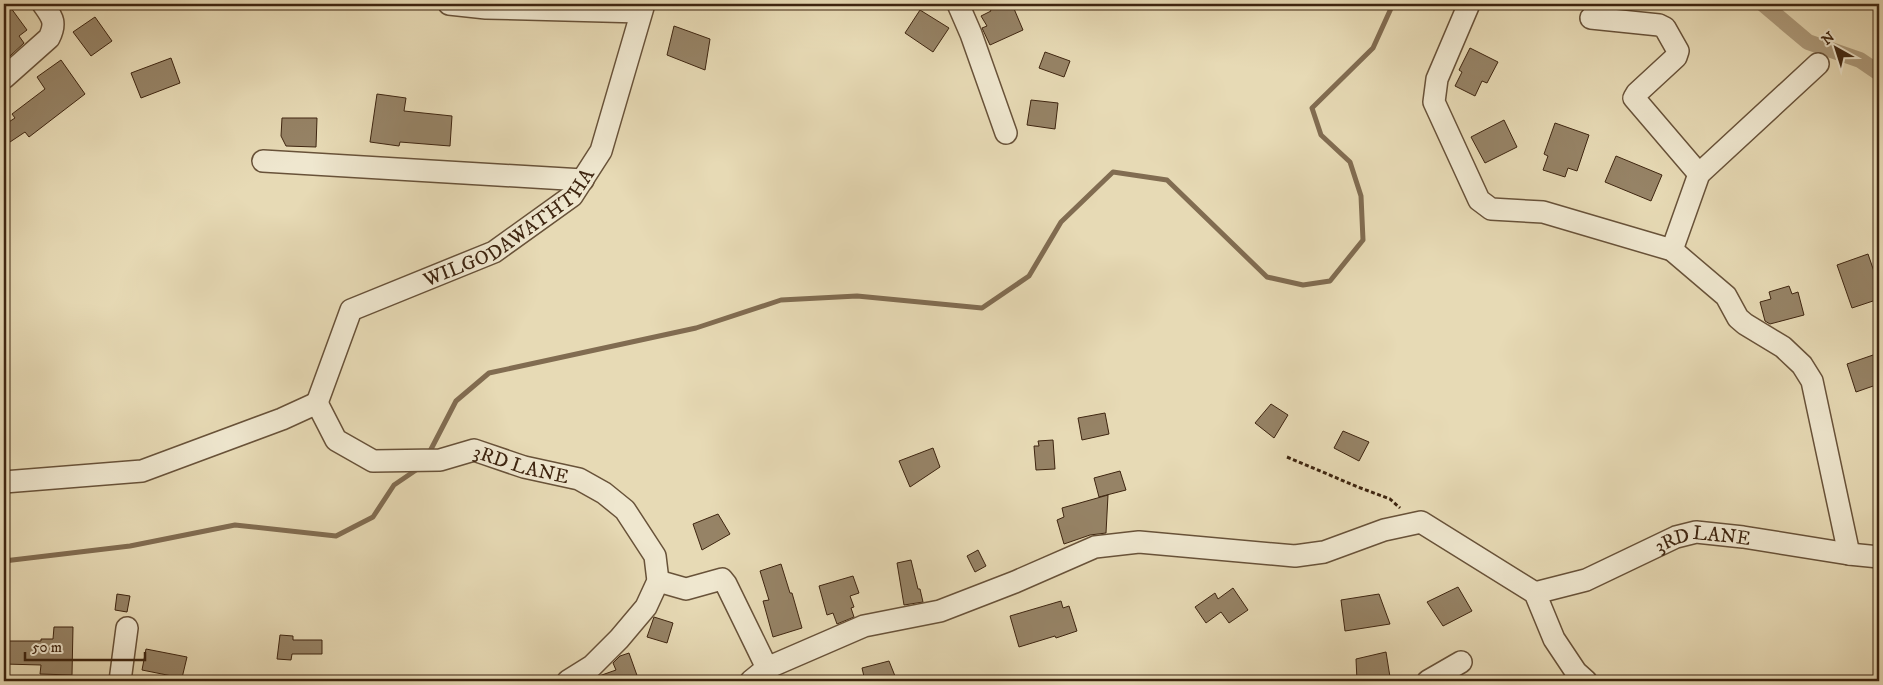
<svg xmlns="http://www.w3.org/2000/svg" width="1883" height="685" viewBox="0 0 1883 685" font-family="'IM FELL DW Pica',serif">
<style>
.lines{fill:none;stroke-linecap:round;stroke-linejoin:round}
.stream{stroke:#816c51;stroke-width:5}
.canal{stroke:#ae9c7d;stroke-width:16}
.building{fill:#968366;stroke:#3e2510}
.minor-casing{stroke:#685239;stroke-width:24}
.path{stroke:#3e2510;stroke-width:3;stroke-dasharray:4 2.5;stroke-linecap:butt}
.minor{stroke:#efe7cf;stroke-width:21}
.labels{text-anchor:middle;stroke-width:4;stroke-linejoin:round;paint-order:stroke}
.street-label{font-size:20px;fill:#3e2510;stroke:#efe7cf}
</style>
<rect width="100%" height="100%" fill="#e7dab5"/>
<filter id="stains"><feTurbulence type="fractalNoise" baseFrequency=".004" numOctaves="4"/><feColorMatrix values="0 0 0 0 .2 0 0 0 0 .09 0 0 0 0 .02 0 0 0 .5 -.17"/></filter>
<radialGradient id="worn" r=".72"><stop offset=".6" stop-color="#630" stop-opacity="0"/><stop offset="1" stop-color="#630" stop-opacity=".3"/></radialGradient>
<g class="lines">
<!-- stream -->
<g class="stream">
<path d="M 428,455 L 456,401 L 489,373 L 696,328 L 781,300 L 857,296 L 982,308 L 1029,276 L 1061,222 L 1113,172 L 1167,180 L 1267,277 L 1303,285 L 1330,281 L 1363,240 L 1361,196 L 1350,162 L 1321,135 L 1312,108 L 1373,48 L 1393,4"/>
<path d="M 4,561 L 130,546 L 235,525 L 336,536 L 373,517 L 394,485 L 419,468"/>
</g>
<!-- canal -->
<path class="canal" d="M 1763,4 L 1808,42 L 1860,60 L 1879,73"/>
</g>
<!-- building -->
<g class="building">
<path d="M 4,4 L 8,4 L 27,30 L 19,36 L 24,43 L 10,56 L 4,48 Z"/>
<path d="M 987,4 L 1012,4 L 1023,30 L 990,45 L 982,28 L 987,26 L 981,16 L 991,11 Z"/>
<path d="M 920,10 L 949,28 L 933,52 L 905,33 Z"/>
<path d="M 95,17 L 112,41 L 91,56 L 73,32 Z"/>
<path d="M 674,26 L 710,39 L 705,70 L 667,55 Z"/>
<path d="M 1470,48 L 1498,62 L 1487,83 L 1482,81 L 1475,96 L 1455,86 L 1462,72 L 1459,70 Z"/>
<path d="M 1045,52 L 1070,61 L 1064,77 L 1039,68 Z"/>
<path d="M 171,58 L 180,83 L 141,98 L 131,73 Z"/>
<path d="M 61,60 L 85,94 L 29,137 L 25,132 L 4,146 L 4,125 L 15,118 L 12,114 L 45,89 L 37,77 Z"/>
<path d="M 377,94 L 406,98 L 404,111 L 452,116 L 450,146 L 400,142 L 399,146 L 370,142 Z"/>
<path d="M 1031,100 L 1058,103 L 1055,129 L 1027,125 Z"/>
<path d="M 282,118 L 317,118 L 316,147 L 286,146 L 281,136 Z"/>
<path d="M 1504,120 L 1517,147 L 1485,163 L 1471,137 Z"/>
<path d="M 1555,123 L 1589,135 L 1577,171 L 1568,168 L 1565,177 L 1543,170 L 1548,156 L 1544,154 Z"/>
<path d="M 1616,156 L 1662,175 L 1651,201 L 1605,182 Z"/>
<path d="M 1868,254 L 1879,286 L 1879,299 L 1852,308 L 1837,265 Z"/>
<path d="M 1789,286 L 1792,294 L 1798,292 L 1804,315 L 1770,324 L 1765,321 L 1760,302 L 1771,299 L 1769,292 Z"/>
<path d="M 1876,354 L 1879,364 L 1879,384 L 1856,392 L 1847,364 Z"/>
<path d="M 1271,404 L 1288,415 L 1274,438 L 1255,423 Z"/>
<path d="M 1105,413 L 1109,434 L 1082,440 L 1078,418 Z"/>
<path d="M 1343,431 L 1369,442 L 1359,461 L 1334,448 Z"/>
<path d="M 1053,440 L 1055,469 L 1036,470 L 1034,446 L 1039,446 L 1038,441 Z"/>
<path d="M 933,448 L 940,467 L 910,487 L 899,461 Z"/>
<path d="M 1120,471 L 1126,490 L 1099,497 L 1094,478 Z"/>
<path d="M 1108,495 L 1106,533 L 1090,535 L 1064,544 L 1057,520 L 1064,517 L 1062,508 Z"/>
<path d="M 718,514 L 730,534 L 702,550 L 693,524 Z"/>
<path d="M 978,550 L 986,566 L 975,572 L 967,556 Z"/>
<path d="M 911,560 L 918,589 L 920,589 L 923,602 L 904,605 L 897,563 Z"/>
<path d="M 781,564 L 790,593 L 792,593 L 802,628 L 773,637 L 763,601 L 769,600 L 760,571 Z"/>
<path d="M 853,576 L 859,593 L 850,596 L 854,607 L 851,608 L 854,617 L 837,624 L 833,613 L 827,615 L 819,586 Z"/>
<path d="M 1458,587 L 1472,611 L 1443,626 L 1427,602 Z"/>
<path d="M 1233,588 L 1248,610 L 1229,623 L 1221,612 L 1206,623 L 1195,607 L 1215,593 L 1218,599 Z"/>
<path d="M 117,594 L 130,596 L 127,612 L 115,610 Z"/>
<path d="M 1379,594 L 1390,624 L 1345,631 L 1341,600 Z"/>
<path d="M 1061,601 L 1063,608 L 1069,606 L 1077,631 L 1056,638 L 1055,636 L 1019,647 L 1010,616 Z"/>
<path d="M 654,617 L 673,623 L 667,643 L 647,637 Z"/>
<path d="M 54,627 L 73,627 L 72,675 L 40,674 L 41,665 L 4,664 L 4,641 L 41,641 L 41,639 L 53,639 Z"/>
<path d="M 280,635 L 293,636 L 293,640 L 322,640 L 322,654 L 292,654 L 291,660 L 277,659 Z"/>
<path d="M 146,649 L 187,657 L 182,678 L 142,670 Z"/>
<path d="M 1386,652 L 1390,677 L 1377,681 L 1357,681 L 1356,659 Z"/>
<path d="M 629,653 L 639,681 L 591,681 L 599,676 L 616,670 L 613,663 L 620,656 Z"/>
<path d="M 889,661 L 897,681 L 865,681 L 862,668 Z"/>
</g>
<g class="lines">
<defs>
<g id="minor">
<path d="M 449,4 L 486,8 L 641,12"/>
<path d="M 958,4 L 971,34 L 1006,133"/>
<path d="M 1469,4 L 1437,79 L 1434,102 L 1479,200 L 1491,209 L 1543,212 L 1672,250 L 1726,296 L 1738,318 L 1745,324 L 1783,347 L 1802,365 L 1812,381 L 1849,554"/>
<path d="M 1591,18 L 1659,25 L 1665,28 L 1678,51 L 1676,57 L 1637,93 L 1634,98 L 1699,174"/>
<path d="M 4,78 L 49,38 C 57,22 52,17 43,4"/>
<path d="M 263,161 L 583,180"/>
<path d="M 1672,250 L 1699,174 L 1818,64"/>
<path id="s1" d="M 317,403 L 336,440 L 373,461 L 440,460 L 474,450 L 524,467 L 579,479 L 604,493 L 625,510 L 655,556 L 658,581 L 646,607 L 619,639 L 592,666 L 568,681"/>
<path id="s2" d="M 317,403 L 351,310 L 494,252 L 572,196 L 601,151 L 644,4"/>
<path d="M 4,482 L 142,471 L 282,419 L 317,403"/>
<path d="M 658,581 L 686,589 L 722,579 L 726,584 L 767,668"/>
<path id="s3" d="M 1535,593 L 1586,580 L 1676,537 L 1696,532 L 1743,537 L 1849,554 L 1879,557"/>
<path d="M 120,681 L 127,628"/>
<path d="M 751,681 L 767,668 L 864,626 L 940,611 L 1015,582 L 1095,547 L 1139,542 L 1295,556 L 1324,552 L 1384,530 L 1421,522 L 1535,593 L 1554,639 L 1576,672 L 1586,681"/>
<path d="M 1428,681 L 1461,662"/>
</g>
</defs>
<!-- minor casing -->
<use href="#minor" class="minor-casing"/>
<!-- path -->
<path class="path" d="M 1287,457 L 1358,487 L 1390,499 L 1400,508"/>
<!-- minor -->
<use href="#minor" class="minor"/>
</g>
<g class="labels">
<!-- street labels -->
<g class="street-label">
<text dy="7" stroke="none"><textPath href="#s2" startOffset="279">WILGODAWATHTHA</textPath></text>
<text dy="7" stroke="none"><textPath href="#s1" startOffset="236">3RD LANE</textPath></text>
<text dy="7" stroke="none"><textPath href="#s3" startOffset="179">3RD LANE</textPath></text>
</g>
</g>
<!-- margin -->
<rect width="1883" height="685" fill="none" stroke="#e7dab5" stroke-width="20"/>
<rect x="5" y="5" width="1873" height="675" fill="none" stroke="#3e2510" stroke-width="2.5"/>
<rect x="10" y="10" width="1863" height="665" fill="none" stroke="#3e2510"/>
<!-- north arrow -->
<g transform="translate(1836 48) rotate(321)" stroke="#efe7cf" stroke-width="4" paint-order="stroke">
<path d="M0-4L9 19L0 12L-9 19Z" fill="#3e2510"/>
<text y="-8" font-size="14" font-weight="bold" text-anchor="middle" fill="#3e2510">N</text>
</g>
<!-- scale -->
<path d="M25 652v8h120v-8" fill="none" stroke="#3e2510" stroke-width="2.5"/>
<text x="32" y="652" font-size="15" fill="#3e2510" stroke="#efe7cf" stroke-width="4" paint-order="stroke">50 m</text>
<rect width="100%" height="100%" filter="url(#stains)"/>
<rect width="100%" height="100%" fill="url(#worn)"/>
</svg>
